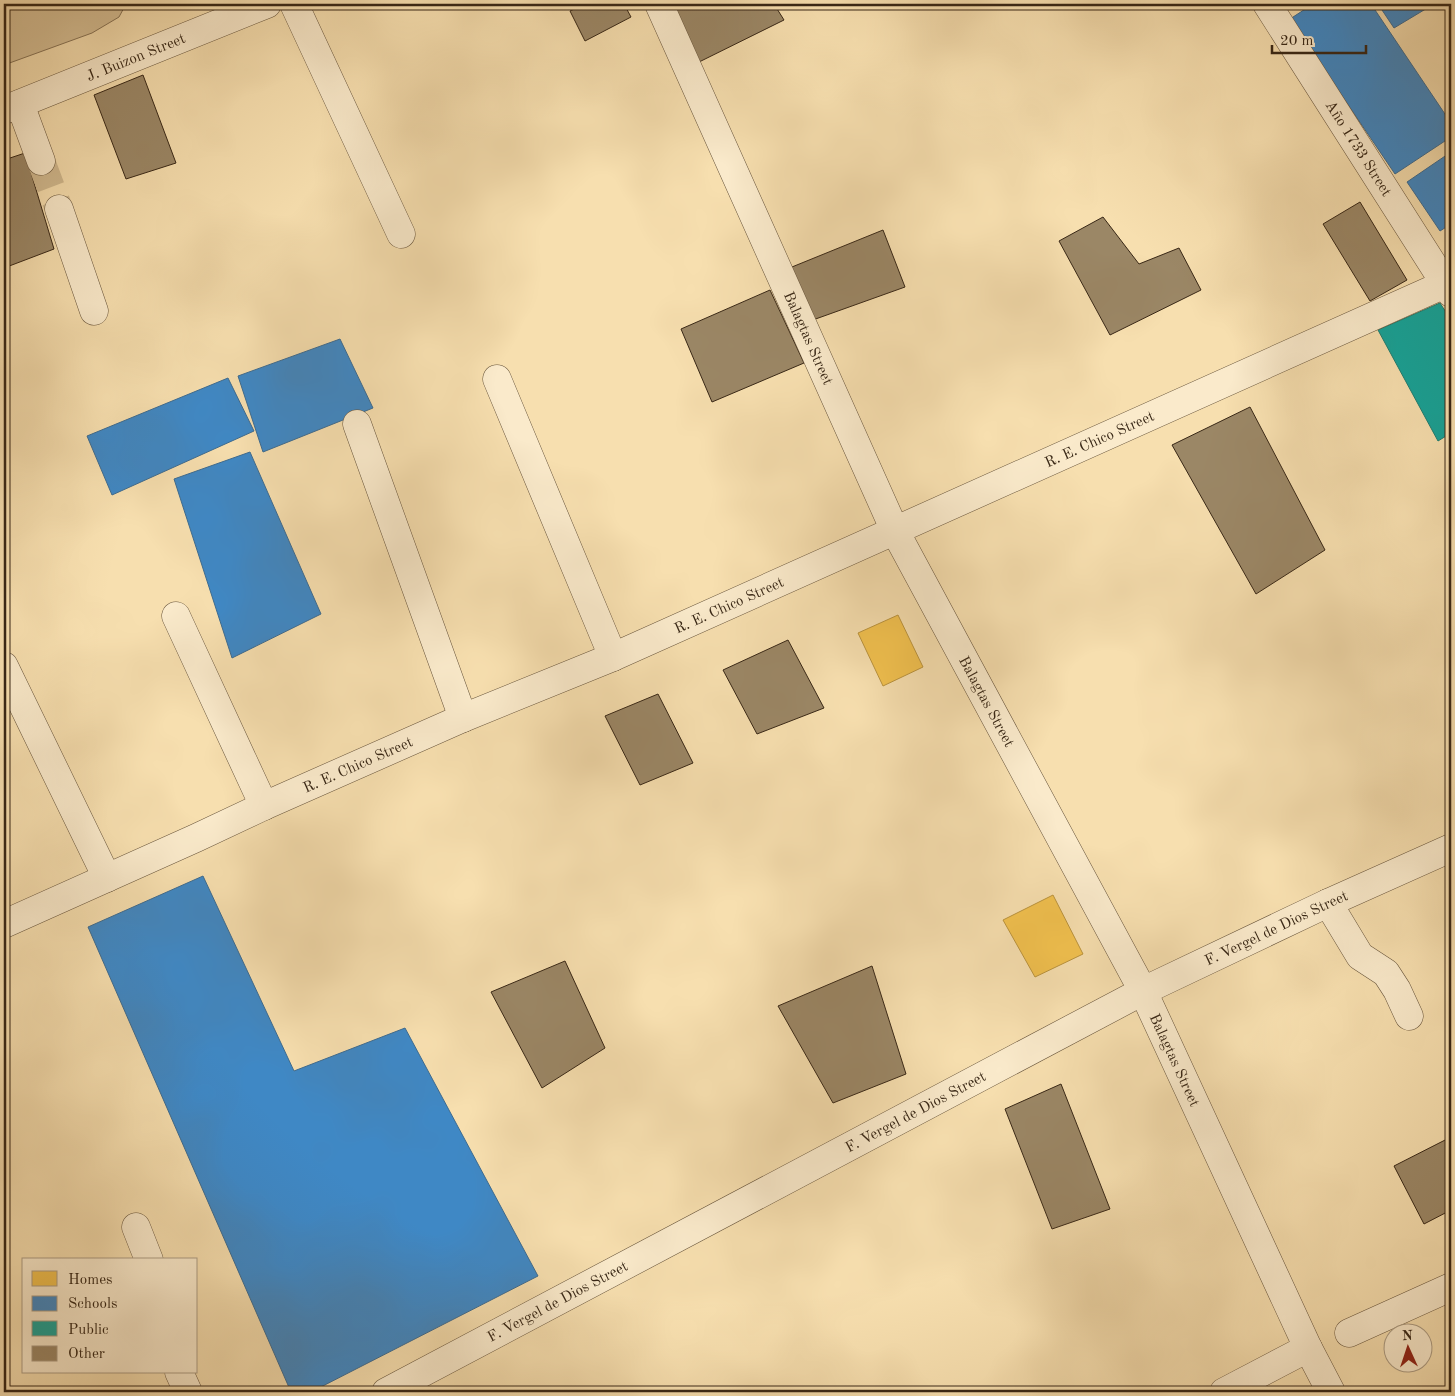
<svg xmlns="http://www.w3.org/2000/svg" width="1455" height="1396" viewBox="0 0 1455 1396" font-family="'Old Standard TT',serif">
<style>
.green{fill:#d7c095;stroke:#887456}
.homes{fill:#f2c14e;stroke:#ba933d}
.schools{fill:#3f88c5;stroke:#3d6b90}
.public{fill:#17a398;stroke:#217e71}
.building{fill:#9b8766;stroke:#382716}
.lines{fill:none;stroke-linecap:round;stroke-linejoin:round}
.minor-tunnel{stroke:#d1ba90;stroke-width:28;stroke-dasharray:28 14;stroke-linecap:butt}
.minor-casing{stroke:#68553c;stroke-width:29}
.minor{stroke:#faeacb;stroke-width:28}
.labels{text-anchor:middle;stroke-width:5;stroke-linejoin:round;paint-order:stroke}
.street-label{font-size:15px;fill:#382716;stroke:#faeacb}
</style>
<rect width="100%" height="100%" fill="#f7dfaf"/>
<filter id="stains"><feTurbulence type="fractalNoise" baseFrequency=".004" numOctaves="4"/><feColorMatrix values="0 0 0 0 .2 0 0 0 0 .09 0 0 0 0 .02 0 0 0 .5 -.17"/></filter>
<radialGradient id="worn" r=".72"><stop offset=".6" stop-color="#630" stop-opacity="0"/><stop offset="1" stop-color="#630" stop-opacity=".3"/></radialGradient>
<!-- green -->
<path class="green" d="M 4,4 L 126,4 L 119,17 L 92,33 L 4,65 Z"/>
<!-- homes -->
<g class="homes">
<path d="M 898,615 L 923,667 L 883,686 L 858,633 Z"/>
<path d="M 1053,895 L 1083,954 L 1035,977 L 1003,920 Z"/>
</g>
<!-- schools -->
<g class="schools">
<path d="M 1313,4 L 1371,4 L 1451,123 L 1451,137 L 1395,174 L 1290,19 Z"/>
<path d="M 1378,4 L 1434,4 L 1394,28 Z"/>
<path d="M 1451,152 L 1451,224 L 1440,231 L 1407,182 Z"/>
<path d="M 340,339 L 373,408 L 263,452 L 238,376 Z"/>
<path d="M 228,378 L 254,431 L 112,495 L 87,436 Z"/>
<path d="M 250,452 L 321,614 L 232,658 L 174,479 Z"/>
<path d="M 203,876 L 294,1071 L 405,1028 L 538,1276 L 311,1392 L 291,1392 L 88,927 Z"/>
</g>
<!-- public -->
<path class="public" d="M 1440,303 L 1451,320 L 1451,433 L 1438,441 L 1378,330 Z"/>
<!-- building -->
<g class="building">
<path d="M 585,4 L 624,4 L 631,17 L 585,41 L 570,11 Z"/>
<path d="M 673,4 L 774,4 L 784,20 L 695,64 Z"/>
<path d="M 143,75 L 176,163 L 126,179 L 94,95 Z"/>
<path d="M 25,153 L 54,249 L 4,268 L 4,160 Z"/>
<path d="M 1360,202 L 1407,280 L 1370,301 L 1323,224 Z"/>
<path d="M 1103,217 L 1139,264 L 1179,248 L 1201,290 L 1110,335 L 1059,241 Z"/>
<path d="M 883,230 L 905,287 L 810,321 L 787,269 Z"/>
<path d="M 770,290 L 804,363 L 712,402 L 681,329 Z"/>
<path d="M 1250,407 L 1325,550 L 1256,594 L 1172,445 Z"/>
<path d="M 788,640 L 824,708 L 757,734 L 723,670 Z"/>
<path d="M 658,694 L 693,763 L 640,785 L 605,716 Z"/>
<path d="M 565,961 L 605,1048 L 542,1088 L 491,992 Z"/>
<path d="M 872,966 L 906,1074 L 833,1103 L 778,1006 Z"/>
<path d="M 1061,1084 L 1110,1209 L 1052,1229 L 1005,1109 Z"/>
<path d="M 1451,1137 L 1451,1210 L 1424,1224 L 1394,1166 Z"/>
</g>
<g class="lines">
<!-- minor-tunnel -->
<path class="minor-tunnel" d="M 41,161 L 59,209"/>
<defs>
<g id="minor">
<path d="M 294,4 L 401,234"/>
<path id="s1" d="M 659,4 L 895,531 L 1143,991 L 1308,1348 L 1331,1392"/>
<path id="s2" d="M 1267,4 L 1451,293"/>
<path d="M 20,104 L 41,161"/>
<path id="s3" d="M 4,110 L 267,4"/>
<path d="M 59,209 L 94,311"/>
<path d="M 497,379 L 613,657"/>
<path d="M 357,424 L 463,718"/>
<path d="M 176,616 L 264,806"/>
<path d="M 4,666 L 107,878"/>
<path d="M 1328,903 L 1360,956 L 1386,973 L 1397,990 L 1409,1016"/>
<path id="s4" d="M 4,924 L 196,838 L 264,806 L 463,718 L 613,657 L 1445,284 L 1451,280"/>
<path d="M 136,1227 L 149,1260"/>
<path d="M 1349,1333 L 1451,1287"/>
<path d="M 179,1372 L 188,1392"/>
<path id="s5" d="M 386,1392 L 1143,991 L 1328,903 L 1451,848"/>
<path d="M 1224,1392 L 1308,1348"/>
</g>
</defs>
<!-- minor casing -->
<use href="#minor" class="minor-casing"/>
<!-- minor -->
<use href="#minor" class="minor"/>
</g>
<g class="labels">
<!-- street labels -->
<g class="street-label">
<text dy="5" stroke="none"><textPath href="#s3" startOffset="142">J. Buizon Street</textPath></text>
<text dy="5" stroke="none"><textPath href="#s2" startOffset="171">Año 1733 Street</textPath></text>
<text dy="5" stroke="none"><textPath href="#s1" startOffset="366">Balagtas Street</textPath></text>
<text dy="5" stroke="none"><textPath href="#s4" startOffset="1198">R. E. Chico Street</textPath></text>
<text dy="5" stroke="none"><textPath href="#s4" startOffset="792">R. E. Chico Street</textPath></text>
<text dy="5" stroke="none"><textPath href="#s1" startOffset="771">Balagtas Street</textPath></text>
<text dy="5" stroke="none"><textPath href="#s4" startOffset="388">R. E. Chico Street</textPath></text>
<text dy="5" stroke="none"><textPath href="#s5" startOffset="1004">F. Vergel de Dios Street</textPath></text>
<text dy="5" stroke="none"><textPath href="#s1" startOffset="1176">Balagtas Street</textPath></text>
<text dy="5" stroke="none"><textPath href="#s5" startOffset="599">F. Vergel de Dios Street</textPath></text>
<text dy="5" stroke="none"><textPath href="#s5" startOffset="194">F. Vergel de Dios Street</textPath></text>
</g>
</g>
<!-- margin -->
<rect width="1455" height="1396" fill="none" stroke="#f7dfaf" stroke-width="20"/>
<rect x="5" y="5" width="1445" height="1386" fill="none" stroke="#382716" stroke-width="2.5"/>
<rect x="10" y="10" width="1435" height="1376" fill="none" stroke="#382716"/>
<!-- legend -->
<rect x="22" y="1258" width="175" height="115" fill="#faeacb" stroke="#ac9c83"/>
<rect x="32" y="1271" width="25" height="15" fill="#f2c14e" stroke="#ac9c83"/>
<text x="68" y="1284" font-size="15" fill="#382716">Homes</text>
<rect x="32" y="1296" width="25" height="15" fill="#3f88c5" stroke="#ac9c83"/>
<text x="68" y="1308" font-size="15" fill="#382716">Schools</text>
<rect x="32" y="1321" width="25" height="15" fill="#17a398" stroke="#ac9c83"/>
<text x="68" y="1334" font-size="15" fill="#382716">Public</text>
<rect x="32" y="1346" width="25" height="15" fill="#9b8766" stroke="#ac9c83"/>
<text x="68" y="1358" font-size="15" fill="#382716">Other</text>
<!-- north arrow -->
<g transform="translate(1408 1348) rotate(357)"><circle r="24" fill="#faeacb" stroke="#ac9c83"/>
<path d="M0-4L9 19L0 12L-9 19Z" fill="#8f2418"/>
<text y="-8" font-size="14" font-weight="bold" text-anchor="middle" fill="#382716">N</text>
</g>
<!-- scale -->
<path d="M1272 45v8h94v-8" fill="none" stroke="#382716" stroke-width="2.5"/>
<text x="1280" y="45" font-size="15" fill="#382716" stroke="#faeacb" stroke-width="4" paint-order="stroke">20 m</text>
<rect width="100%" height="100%" filter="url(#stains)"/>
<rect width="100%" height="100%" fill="url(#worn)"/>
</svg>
